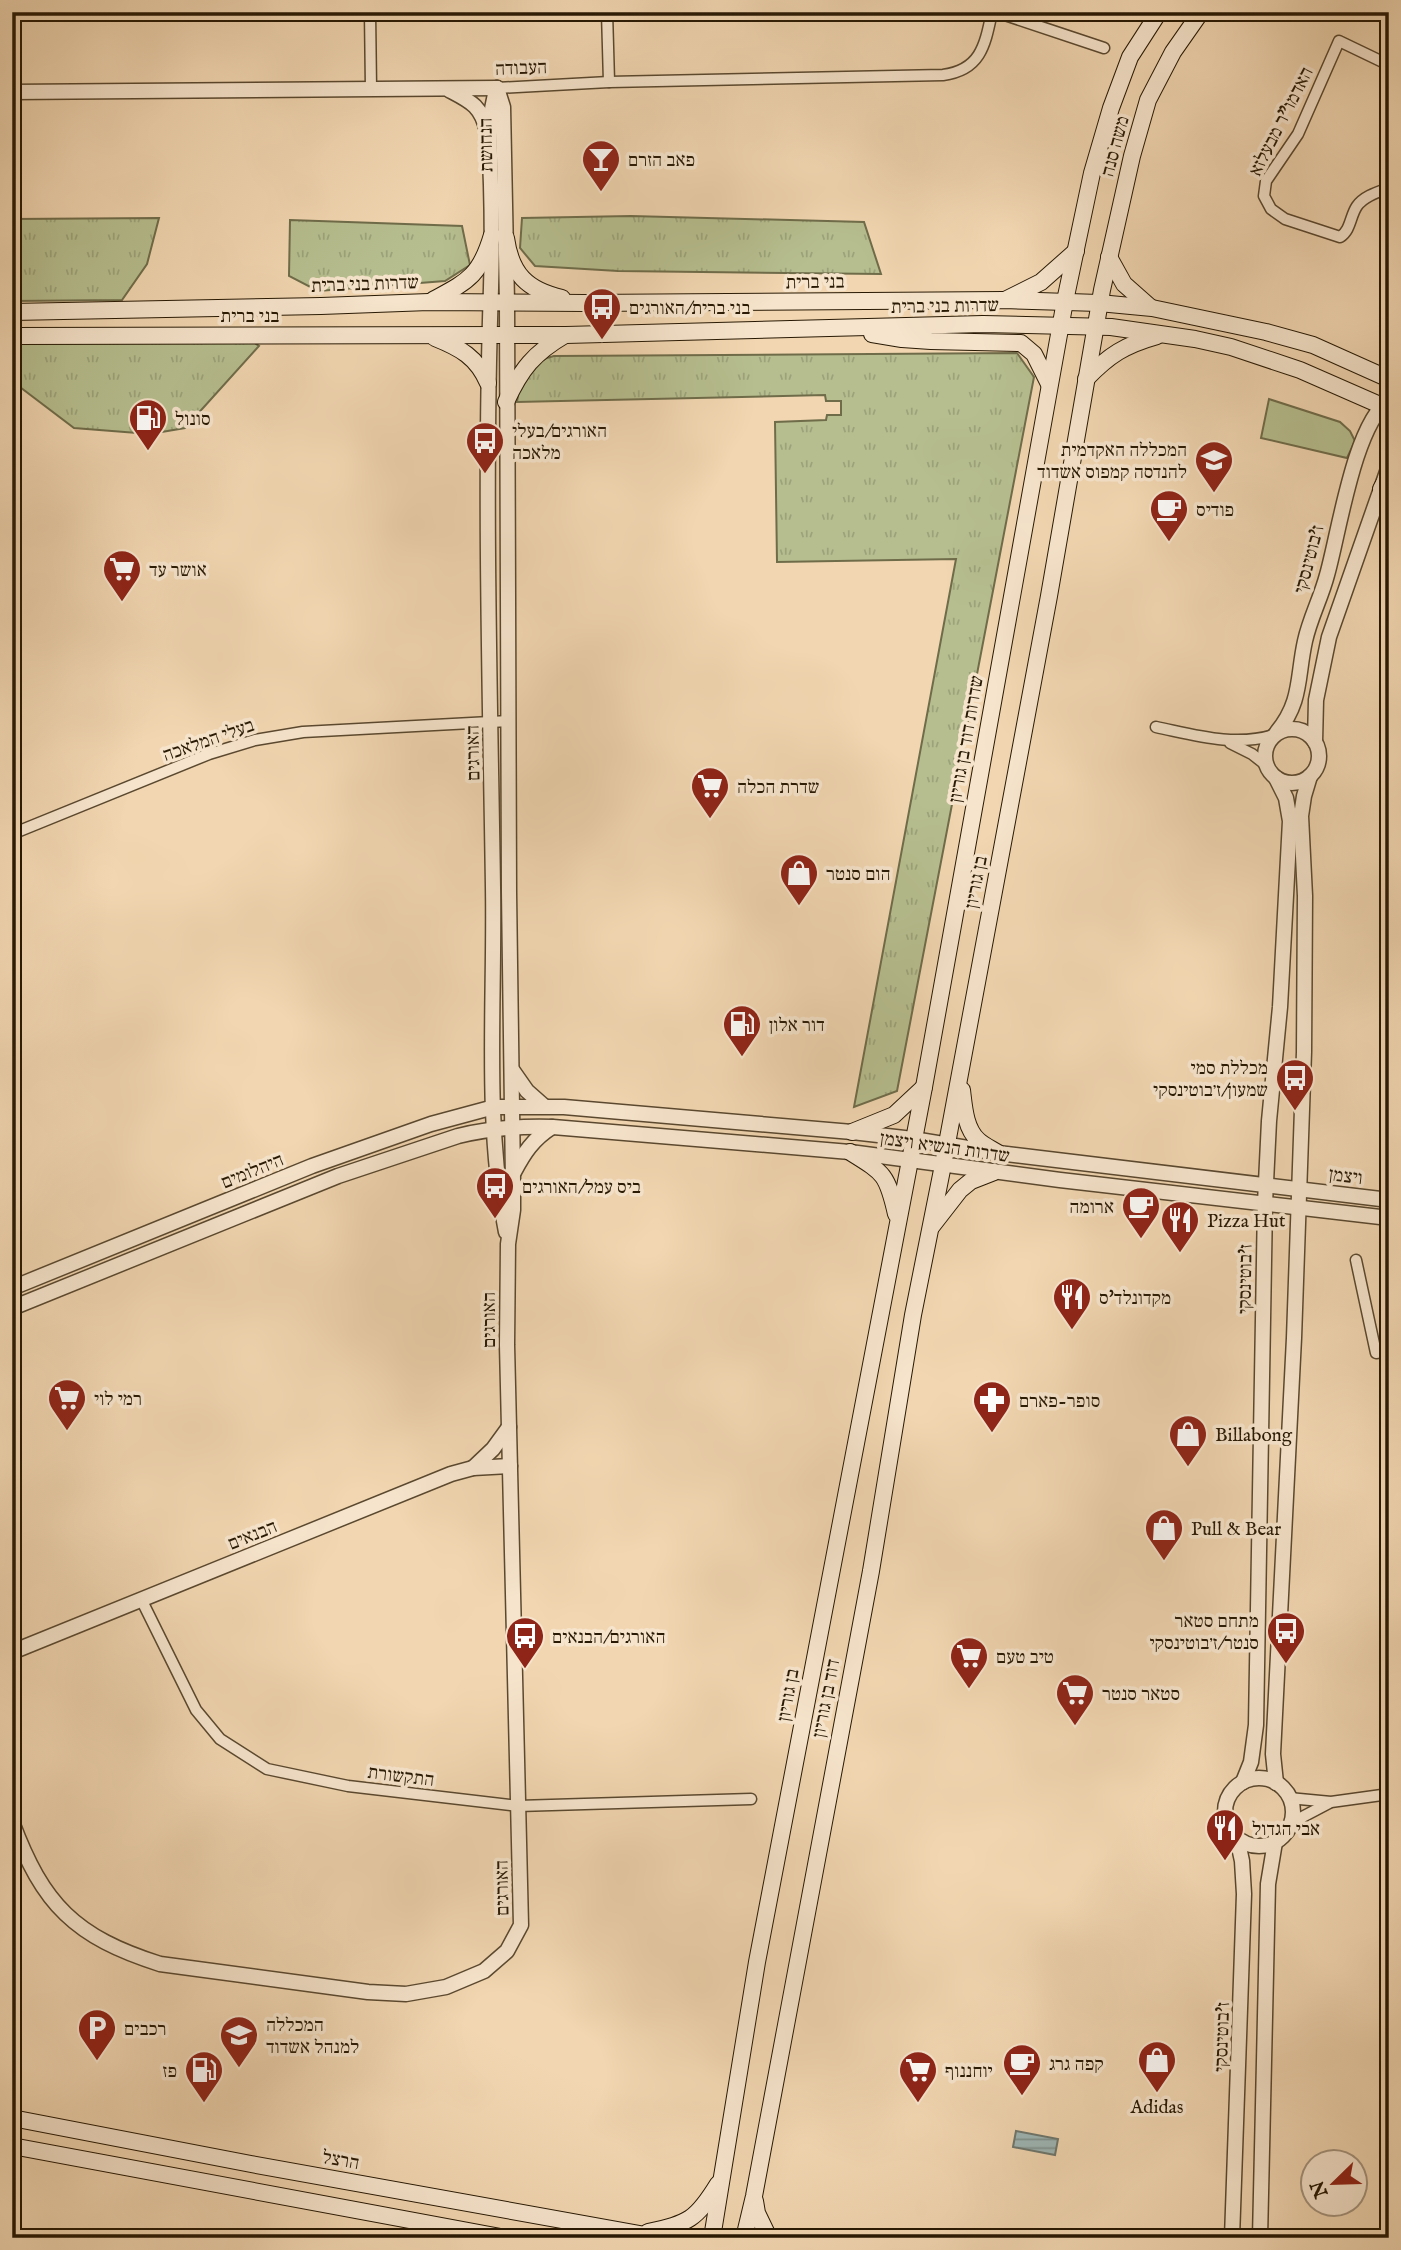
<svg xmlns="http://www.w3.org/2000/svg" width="1401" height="2250" viewBox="0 0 1401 2250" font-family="'IM FELL English','Frank Ruhl Libre',serif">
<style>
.grass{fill:url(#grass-tufts);stroke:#6f6c4a;stroke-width:2}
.garden{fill:#b6be8f;stroke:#6f6c4a;stroke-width:2}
.water{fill:url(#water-rules);stroke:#6f786f;stroke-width:2}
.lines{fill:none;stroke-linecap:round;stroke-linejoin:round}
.minor-casing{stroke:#5a482f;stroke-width:13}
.tertiary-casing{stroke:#5a482f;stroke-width:17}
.secondary-casing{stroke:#281904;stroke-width:18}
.minor{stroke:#f6e4cc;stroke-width:10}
.tertiary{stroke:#f6e4cc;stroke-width:14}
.secondary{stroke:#f6e4cc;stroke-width:16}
.labels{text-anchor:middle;stroke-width:7;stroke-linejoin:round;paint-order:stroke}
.street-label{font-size:19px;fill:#281904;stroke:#f6e4cc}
.poi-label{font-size:19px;fill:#281904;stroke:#f6e4cc;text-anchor:start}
</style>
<defs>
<pattern id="grass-tufts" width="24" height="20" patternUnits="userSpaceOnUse" patternTransform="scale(1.75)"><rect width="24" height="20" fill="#b6be8f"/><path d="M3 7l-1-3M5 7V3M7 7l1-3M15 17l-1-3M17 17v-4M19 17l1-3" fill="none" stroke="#9ca37a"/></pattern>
<pattern id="water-rules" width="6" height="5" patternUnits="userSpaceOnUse" patternTransform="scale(1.75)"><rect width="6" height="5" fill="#9eb7b6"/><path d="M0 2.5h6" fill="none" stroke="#819492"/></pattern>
</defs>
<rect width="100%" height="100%" fill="#f1d6b1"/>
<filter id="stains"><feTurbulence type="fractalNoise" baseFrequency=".00286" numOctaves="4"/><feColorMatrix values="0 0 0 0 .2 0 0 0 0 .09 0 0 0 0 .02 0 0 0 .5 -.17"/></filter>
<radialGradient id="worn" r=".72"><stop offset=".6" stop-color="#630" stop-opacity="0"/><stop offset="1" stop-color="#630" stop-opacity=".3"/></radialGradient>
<!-- grass -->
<g class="grass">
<path d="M 631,216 L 864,222 L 881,274 L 618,271 L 535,266 L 520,248 L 522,218 Z"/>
<path d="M 159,218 L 147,264 L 122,300 L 12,301 L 12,219 Z"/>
<path d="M 290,220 L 462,226 L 470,265 L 445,281 L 318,291 L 289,276 Z"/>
<path d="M 12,336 L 245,336 L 259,346 L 185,428 L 150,434 L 74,428 L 12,381 Z"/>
<path d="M 1017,353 L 1034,377 L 897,1091 L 854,1107 L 956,559 L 777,562 L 775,422 L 826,420 L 827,415 L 841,415 L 841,401 L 826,401 L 825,395 L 517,402 C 519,381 532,360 554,356 Z"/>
</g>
<!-- garden -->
<path class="garden" d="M 1269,399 L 1340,422 L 1350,431 L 1355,441 L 1347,458 L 1261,438 Z"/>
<!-- water -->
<path class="water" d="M 1016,2131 L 1058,2139 L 1055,2155 L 1013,2147 Z"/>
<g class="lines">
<defs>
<g id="minor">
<path d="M 370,12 L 371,89"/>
<path d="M 607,12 L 609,82"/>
<path d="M 996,12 L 1104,48"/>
<path d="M 1389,65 L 1339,41 L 1298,134 L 1266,181 L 1264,196 L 1271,209 L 1285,219 L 1340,237 C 1351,230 1350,216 1357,206 C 1364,196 1378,192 1389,188"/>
<path d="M 497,88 L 609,82 L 943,75 C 981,70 985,45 992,12"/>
<path d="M 1156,727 C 1195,735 1234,747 1274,735"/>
<path d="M 1230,743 L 1252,754 L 1266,765"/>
<path d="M 12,834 L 209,754 L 255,740 L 303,732 L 509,721"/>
<path d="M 1356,1260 L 1376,1353 L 1389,1351"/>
<path d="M 141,1599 L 196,1710 L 220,1739 L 267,1769 L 348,1786 L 518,1806 L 751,1799"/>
<path d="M 1289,1798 L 1331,1802 L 1389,1794"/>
<path d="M 1291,1823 L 1329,1803"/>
</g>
<g id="tertiary">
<path d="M 497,88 C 487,118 490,153 491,185 C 492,219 492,254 491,288 C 484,488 490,688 493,887 C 495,1002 484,1120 506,1232"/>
<path d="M 449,90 C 470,101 482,106 487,132"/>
<path d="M 12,92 L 497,88"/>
<circle cx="1292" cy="756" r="27"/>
<path d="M 1277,732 C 1302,702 1297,677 1305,641 C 1310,618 1321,598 1327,575 C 1339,533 1354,425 1389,400"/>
<path d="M 1315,742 L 1316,700 L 1329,637 L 1389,466"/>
<path d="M 513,1071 L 527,1091 L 544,1106"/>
<path d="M 514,1172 C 524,1153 533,1139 552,1127"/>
<path d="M 12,1288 L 312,1166 L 431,1124 L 494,1107 L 564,1107 L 852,1132 L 913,1139 L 998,1153 L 1389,1200"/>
<path d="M 12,1308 L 338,1176 L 458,1136 C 490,1128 520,1126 553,1127 L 850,1152 L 1060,1180 L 1389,1218"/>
<path d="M 473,1468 L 493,1449 L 509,1427"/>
<path d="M 12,1652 L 451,1474 L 473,1468 L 510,1466"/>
<circle cx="1259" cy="1812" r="34"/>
<path d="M 1243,1782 L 1251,1762 L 1256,1725 L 1265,1203 L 1269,1121 L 1280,1007 L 1290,821 L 1286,798 L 1276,778"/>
<path d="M 1276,1783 L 1273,1754 L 1294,1338 L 1304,1052 L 1305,896 L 1301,816 L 1304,796 L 1310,776"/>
<path d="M 12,1822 C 43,1905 75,1937 160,1964 L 368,1992 L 406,1994 L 446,1987 L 484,1971 L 507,1951 L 521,1925 L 507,1345 L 508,1244 L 513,1210 L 513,1181 L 509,892 L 507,302 L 503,107 L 497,88"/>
<path d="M 1232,2238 L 1244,1894 L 1242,1861 L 1237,1838"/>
<path d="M 1260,2238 L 1268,1884 L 1275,1842"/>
</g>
<g id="secondary">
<path d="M 506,238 C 511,274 527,290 562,298"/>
<path d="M 1109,257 L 1124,284 L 1150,307"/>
<path d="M 1007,299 L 1041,282 L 1076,251"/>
<path d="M 433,300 C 468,281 480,276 492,235"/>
<path d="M 12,312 L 321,306 L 429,302 L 585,303 L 1004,300 L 1099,303 L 1152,308 L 1266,332 L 1313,345 L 1389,379"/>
<path d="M 872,334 L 902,339 L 931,341 L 1021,343 L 1034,354 L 1049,384"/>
<path d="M 12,336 L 566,335 L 983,324 L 1111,327 L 1195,339 L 1231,347 L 1300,370 L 1389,409"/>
<path d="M 435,338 C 460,348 477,357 488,383"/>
<path d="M 1086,379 C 1109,355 1125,345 1157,336"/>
<path d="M 506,402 C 521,369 534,353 565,335"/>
<path d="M 1381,489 L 1389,475"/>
<path d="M 962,1090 C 964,1106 965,1128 978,1140 C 983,1145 992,1149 998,1153"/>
<path d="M 852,1132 L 894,1115 L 924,1087"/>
<path d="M 850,1152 C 884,1173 887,1174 896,1214"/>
<path d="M 932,1226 L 960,1190 L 971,1181 L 994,1172"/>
<path d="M 12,2118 L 251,2164 L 662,2238"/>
<path d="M 12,2146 L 506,2238"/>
<path d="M 755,2201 L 757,2213 L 769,2238"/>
<path d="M 648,2232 C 689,2223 696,2220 718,2184"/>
<path d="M 712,2238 L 757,1962 L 924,1087 L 1065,301 L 1092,173 L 1111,108 L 1130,57 L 1159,12"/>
<path d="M 744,2238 L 754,2196 L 871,1571 L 913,1315 L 943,1165 L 1049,596 L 1102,290 L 1132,156 L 1148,100 L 1173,52 L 1201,12"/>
</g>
</defs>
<!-- minor casing -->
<use href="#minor" class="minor-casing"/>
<!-- tertiary casing -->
<use href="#tertiary" class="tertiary-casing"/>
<!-- secondary casing -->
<use href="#secondary" class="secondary-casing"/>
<!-- minor -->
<use href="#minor" class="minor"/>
<!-- tertiary -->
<use href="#tertiary" class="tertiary"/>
<!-- secondary -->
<use href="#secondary" class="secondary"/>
</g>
<!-- icons -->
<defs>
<symbol id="bar-pin" viewBox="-11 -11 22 30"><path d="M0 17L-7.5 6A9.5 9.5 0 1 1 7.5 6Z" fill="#8f2418" stroke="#f6e4cc"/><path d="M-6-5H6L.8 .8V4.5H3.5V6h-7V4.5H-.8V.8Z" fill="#fff"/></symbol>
<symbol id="bus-pin" viewBox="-11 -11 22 30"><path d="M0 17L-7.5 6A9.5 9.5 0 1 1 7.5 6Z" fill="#8f2418" stroke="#f6e4cc"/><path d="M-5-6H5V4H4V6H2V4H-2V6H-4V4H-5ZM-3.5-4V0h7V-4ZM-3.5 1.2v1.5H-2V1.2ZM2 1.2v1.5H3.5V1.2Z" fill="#fff"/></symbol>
<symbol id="fuel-pin" viewBox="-11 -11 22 30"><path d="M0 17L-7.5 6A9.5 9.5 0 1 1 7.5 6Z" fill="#8f2418" stroke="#f6e4cc"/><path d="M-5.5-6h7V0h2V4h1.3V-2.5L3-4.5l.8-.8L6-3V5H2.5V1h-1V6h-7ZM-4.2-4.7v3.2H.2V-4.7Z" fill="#fff"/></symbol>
<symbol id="university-pin" viewBox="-11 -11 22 30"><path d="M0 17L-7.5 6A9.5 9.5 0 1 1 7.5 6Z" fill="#8f2418" stroke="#f6e4cc"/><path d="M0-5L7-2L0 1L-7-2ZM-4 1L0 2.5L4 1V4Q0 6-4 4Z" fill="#fff"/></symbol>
<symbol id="cafe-pin" viewBox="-11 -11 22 30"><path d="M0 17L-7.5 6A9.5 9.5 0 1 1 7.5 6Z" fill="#8f2418" stroke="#f6e4cc"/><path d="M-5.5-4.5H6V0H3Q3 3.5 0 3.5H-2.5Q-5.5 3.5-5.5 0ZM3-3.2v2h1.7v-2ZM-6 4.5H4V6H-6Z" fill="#fff"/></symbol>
<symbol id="supermarket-pin" viewBox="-11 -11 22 30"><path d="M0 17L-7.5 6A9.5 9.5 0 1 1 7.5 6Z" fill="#8f2418" stroke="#f6e4cc"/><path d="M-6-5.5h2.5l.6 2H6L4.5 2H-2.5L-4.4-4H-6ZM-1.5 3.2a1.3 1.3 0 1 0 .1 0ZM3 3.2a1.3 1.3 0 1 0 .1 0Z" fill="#fff"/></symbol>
<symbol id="shop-pin" viewBox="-11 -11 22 30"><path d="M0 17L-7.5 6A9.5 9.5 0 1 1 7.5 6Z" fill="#8f2418" stroke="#f6e4cc"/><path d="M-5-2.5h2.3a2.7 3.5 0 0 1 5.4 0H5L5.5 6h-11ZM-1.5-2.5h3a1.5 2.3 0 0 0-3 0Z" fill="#fff"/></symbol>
<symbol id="restaurant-pin" viewBox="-11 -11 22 30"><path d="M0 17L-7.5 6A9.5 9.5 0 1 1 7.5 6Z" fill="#8f2418" stroke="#f6e4cc"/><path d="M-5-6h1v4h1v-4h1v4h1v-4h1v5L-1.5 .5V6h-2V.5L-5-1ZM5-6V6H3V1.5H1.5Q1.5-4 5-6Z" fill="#fff"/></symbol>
<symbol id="pharmacy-pin" viewBox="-11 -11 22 30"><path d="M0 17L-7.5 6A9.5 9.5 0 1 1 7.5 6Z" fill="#8f2418" stroke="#f6e4cc"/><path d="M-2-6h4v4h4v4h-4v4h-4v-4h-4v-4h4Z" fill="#fff"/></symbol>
<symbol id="parking-pin" viewBox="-11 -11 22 30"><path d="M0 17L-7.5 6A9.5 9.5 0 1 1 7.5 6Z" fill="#8f2418" stroke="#f6e4cc"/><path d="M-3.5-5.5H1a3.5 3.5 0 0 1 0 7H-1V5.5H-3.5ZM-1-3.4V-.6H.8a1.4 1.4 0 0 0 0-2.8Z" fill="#fff"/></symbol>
</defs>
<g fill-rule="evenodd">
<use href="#bar-pin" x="579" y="137" width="44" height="60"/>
<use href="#bus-pin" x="580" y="285" width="44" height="60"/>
<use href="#fuel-pin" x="126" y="396" width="44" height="60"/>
<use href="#bus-pin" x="463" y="419" width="44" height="60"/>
<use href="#university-pin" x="1192" y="438" width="44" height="60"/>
<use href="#cafe-pin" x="1147" y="487" width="44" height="60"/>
<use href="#supermarket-pin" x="100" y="547" width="44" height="60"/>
<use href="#supermarket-pin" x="688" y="764" width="44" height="60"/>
<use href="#shop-pin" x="777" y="851" width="44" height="60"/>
<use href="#fuel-pin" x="720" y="1002" width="44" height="60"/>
<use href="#bus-pin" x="1273" y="1056" width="44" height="60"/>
<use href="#bus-pin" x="473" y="1164" width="44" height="60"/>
<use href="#cafe-pin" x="1119" y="1184" width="44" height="60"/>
<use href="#restaurant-pin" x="1158" y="1198" width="44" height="60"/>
<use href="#restaurant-pin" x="1050" y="1275" width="44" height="60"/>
<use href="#supermarket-pin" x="45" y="1376" width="44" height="60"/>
<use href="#pharmacy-pin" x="970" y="1378" width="44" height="60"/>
<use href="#shop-pin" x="1166" y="1412" width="44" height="60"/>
<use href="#shop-pin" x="1142" y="1506" width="44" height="60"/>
<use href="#bus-pin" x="1264" y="1609" width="44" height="60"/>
<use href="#bus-pin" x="503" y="1614" width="44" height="60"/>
<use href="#supermarket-pin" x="947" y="1634" width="44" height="60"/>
<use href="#supermarket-pin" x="1053" y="1671" width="44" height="60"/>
<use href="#restaurant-pin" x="1203" y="1806" width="44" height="60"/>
<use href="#parking-pin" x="75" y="2006" width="44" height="60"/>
<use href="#university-pin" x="217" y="2013" width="44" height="60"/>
<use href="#shop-pin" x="1135" y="2038" width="44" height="60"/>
<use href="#cafe-pin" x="1000" y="2041" width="44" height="60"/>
<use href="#fuel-pin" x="182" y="2048" width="44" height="60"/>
<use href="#supermarket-pin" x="896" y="2048" width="44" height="60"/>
</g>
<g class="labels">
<!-- street labels -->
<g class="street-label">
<text transform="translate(521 67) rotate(-2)" y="7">העבודה</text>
<text transform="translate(1280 121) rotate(-63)" y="7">האדמו"ר מבעלזא</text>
<text transform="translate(485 145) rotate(-91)" y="7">הנחושת</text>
<text transform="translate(1114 146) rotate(-75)" y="7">משה סנה</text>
<text transform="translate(815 281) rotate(-1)" y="7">בני ברית</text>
<text transform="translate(365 283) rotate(-2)" y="7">שדרות בני ברית</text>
<text transform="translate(945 305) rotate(-1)" y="7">שדרות בני ברית</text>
<text x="250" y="322">בני ברית</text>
<text transform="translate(1308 559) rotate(-75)" y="7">ז'בוטינסקי</text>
<text transform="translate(208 739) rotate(-19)" y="7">בעלי המלאכה</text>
<text transform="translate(965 739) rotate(-80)" y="7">שדרות דוד בן גוריון</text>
<text transform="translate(472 753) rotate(-91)" y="7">האורגים</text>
<text transform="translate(975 882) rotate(-79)" y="7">בן גוריון</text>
<text transform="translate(945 1146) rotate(8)" y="7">שדרות הנשיא ויצמן</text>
<text transform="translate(252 1170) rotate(-22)" y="7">היהלומים</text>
<text transform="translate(1346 1175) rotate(7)" y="7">ויצמן</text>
<text transform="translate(1244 1279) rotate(-89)" y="7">ז'בוטינסקי</text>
<text transform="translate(488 1320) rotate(-90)" y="7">האורגים</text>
<text transform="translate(252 1534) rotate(-22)" y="7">הבנאים</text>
<text transform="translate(787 1695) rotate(-80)" y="7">בן גוריון</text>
<text transform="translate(825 1698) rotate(-79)" y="7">דוד בן גוריון</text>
<text transform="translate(401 1775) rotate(7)" y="7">התקשורת</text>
<text transform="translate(501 1888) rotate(-91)" y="7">האורגים</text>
<text transform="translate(1221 2037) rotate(-88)" y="7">ז'בוטינסקי</text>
<text transform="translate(341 2159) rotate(10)" y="7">הרצל</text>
</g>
<!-- poi labels -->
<g class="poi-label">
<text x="628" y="166">פאב הזרם</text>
<text x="629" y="314">בני ברית/האורגים</text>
<text x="175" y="425">סונול</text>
<text x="512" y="437">האורגים/בעלי<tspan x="512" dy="22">מלאכה</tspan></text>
<text x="1187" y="456" text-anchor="end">המכללה האקדמית<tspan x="1187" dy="22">להנדסה קמפוס אשדוד</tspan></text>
<text x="1196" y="516">פודיס</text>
<text x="149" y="576">אושר עד</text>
<text x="737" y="793">שדרת הכלה</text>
<text x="826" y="880">הום סנטר</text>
<text x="769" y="1031">דור אלון</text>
<text x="1268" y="1074" text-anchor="end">מכללת סמי<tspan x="1268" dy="22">שמעון/ז׳בוטינסקי</tspan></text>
<text x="522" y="1193">ביס עמל/האורגים</text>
<text x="1114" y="1213" text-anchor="end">ארומה</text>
<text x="1207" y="1227">Pizza Hut</text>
<text x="1099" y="1304">מקדונלד'ס</text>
<text x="94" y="1405">רמי לוי</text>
<text x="1019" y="1407">סופר-פארם</text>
<text x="1215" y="1441">Billabong</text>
<text x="1191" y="1535">Pull &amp; Bear</text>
<text x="1259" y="1627" text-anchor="end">מתחם סטאר<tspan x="1259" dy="22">סנטר/ז׳בוטינסקי</tspan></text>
<text x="552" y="1643">האורגים/הבנאים</text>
<text x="996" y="1663">טיב טעם</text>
<text x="1102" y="1700">סטאר סנטר</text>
<text x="1252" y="1835">אבי הגדול</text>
<text x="266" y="2031">המכללה<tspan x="266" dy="22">למנהל אשדוד</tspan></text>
<text x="124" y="2035">רכבים</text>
<text x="1049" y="2070">קפה גרג</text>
<text x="177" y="2077" text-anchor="end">פז</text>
<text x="945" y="2077">יוחננוף</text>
<text x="1157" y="2113" text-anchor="middle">Adidas</text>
</g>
</g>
<!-- margin -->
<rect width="1401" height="2250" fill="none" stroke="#f1d6b1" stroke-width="42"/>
<rect x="14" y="14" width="1373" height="2222" fill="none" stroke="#281904" stroke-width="3.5"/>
<rect x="21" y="21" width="1359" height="2208" fill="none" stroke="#281904" stroke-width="2"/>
<!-- north arrow -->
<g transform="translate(1334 2183) rotate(247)"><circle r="33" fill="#f6e4cc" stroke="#a4937c" stroke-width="2"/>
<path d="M0-5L12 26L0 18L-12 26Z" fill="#8f2418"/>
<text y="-10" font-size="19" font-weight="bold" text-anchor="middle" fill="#281904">N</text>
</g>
<rect width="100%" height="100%" filter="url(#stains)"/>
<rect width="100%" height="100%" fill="url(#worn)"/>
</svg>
